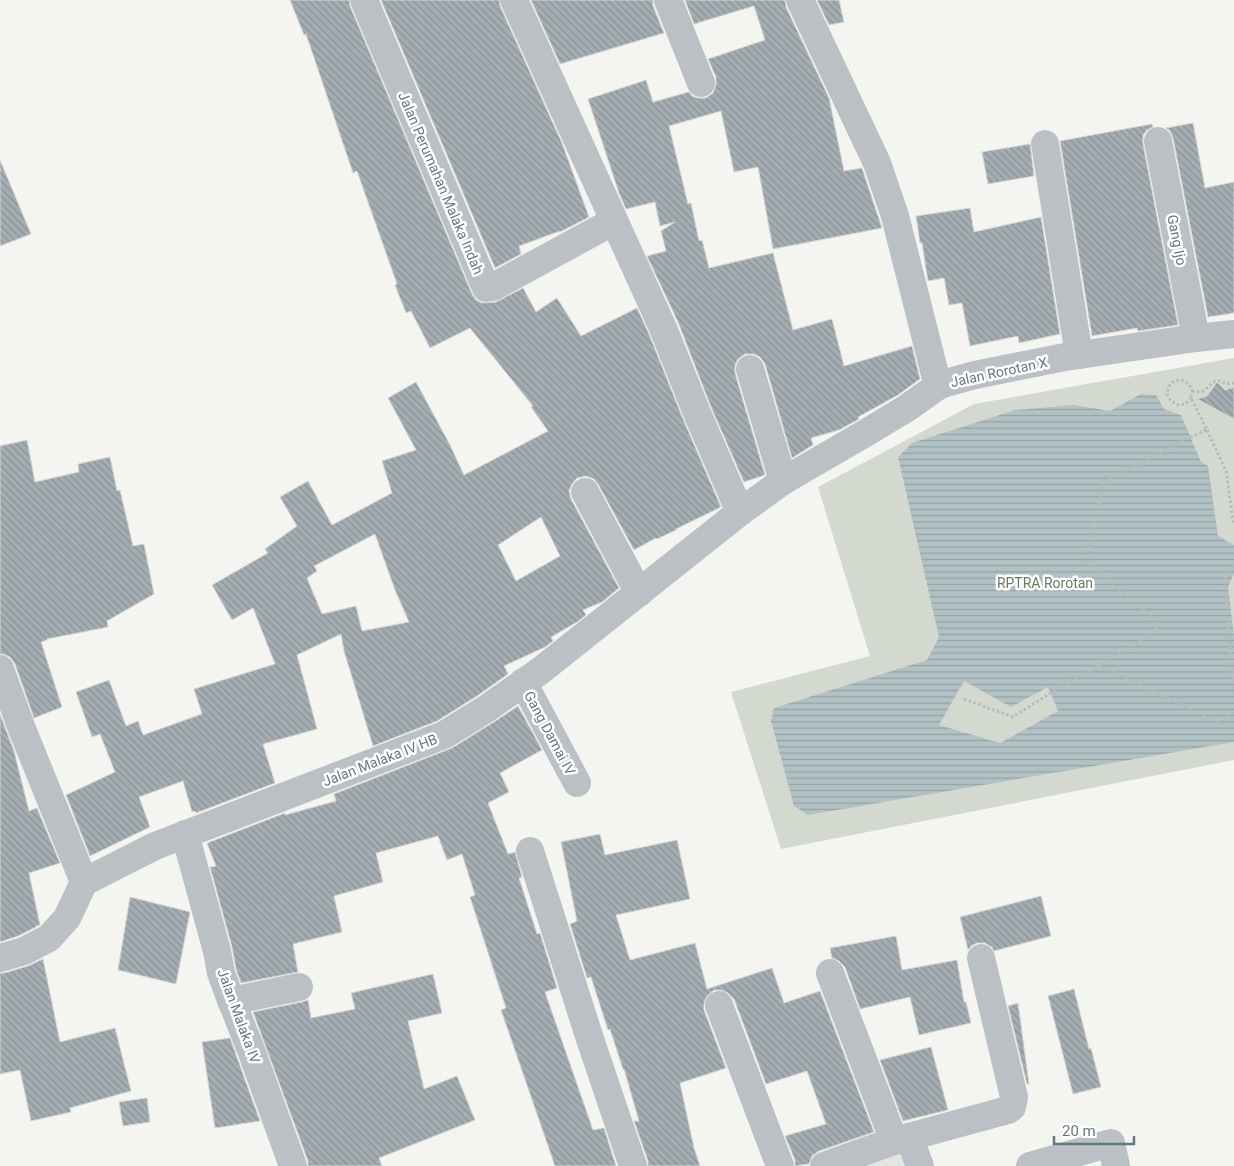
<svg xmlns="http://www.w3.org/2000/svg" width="1234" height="1166" viewBox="0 0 1234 1166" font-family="Roboto,sans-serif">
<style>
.built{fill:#e5e5e4}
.park{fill:#d4d9d0}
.water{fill:url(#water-rules);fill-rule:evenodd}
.building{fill:url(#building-back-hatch);stroke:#d5d5d3;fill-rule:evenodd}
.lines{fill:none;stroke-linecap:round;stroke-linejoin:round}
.path{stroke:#b7babc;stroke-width:3;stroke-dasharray:2.5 2.5;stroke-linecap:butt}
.minor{stroke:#bac0c3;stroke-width:28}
.labels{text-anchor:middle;stroke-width:5;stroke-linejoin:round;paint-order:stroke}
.street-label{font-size:14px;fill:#647881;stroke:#fff}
.park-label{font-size:14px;fill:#6a7863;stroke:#fff}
</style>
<defs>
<pattern id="water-rules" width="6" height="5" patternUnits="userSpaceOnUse" patternTransform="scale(1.25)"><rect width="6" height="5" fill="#b2c2c4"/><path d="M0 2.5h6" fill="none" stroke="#94a2a5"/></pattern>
<pattern id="building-back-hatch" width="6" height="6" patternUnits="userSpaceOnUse" patternTransform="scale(1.25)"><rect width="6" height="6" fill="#a4aeb2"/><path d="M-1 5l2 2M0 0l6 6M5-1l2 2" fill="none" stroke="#899296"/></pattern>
</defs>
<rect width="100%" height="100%" fill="#f4f4f0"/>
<!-- built -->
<path class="built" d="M 903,1153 L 907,1166 L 864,1166 Z"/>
<!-- park -->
<path class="park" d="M 1234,358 L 1234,760 L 781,849 L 731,692 L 870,656 L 818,487 L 974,404 Z"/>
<!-- water -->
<path class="water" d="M 1141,394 L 1156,395 L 1164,409 L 1181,415 L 1201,462 L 1208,466 L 1218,536 L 1234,545 L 1234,573 L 1228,587 L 1234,636 L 1234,742 L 808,815 L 794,806 L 771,721 L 774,708 L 927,660 L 939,637 L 898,457 L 912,443 L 1015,410 L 1074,405 L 1110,411 ZM 964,681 L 1011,707 L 1048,687 L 1058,711 L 1000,743 L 939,725 Z"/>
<!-- building -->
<g class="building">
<path d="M 290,0 L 349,0 L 350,6 L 472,294 L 476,300 L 482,303 L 496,302 L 523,288 L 536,312 L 557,298 L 581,336 L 637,308 L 649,334 L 683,419 L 721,507 L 676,529 L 676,530 L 657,539 L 656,538 L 634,550 L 598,484 L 594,479 L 586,476 L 577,478 L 572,484 L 569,491 L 571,499 L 619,588 L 602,602 L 583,610 L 586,615 L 577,622 L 551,637 L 553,641 L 545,647 L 504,666 L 508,674 L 477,696 L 437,721 L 373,746 L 344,651 L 341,634 L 297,655 L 317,729 L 263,744 L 275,783 L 196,813 L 195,811 L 192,812 L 183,781 L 139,797 L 150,827 L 90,856 L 66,795 L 115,772 L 100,734 L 92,737 L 76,692 L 109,680 L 126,726 L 138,721 L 143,735 L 202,714 L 194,689 L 275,664 L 253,608 L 232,620 L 212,585 L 268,553 L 265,549 L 297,526 L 280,497 L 308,481 L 332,525 L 392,493 L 382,461 L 416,450 L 388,398 L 416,382 L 450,445 L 464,475 L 548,431 L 531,407 L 533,406 L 470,328 L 430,348 L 411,311 L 406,313 L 395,285 L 397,284 L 357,171 L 353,173 L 306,34 L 304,35 ZM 541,517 L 560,556 L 516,581 L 498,545 ZM 375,534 L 395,590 L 409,622 L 362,631 L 356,606 L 322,614 L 307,578 L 317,571 L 314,566 Z"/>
<path d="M 381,0 L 499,0 L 500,6 L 562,143 L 589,217 L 560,232 L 560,231 L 519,246 L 521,254 L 495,268 Z"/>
<path d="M 531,0 L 653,0 L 653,6 L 664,33 L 560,64 Z"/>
<path d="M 685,0 L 785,0 L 786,7 L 829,98 L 844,171 L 862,168 L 882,228 L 773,249 L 758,167 L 734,172 L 721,111 L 669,126 L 688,204 L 691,203 L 699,241 L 702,240 L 709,268 L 773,253 L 793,330 L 832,319 L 844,366 L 912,346 L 920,379 L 898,395 L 858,417 L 859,419 L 839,430 L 811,438 L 813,445 L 792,458 L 765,364 L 760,357 L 754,354 L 745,354 L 738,359 L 735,365 L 735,373 L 765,475 L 744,482 L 711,407 L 678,322 L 647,256 L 666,251 L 661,231 L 675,222 L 660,226 L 655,202 L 626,209 L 619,193 L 588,99 L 646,80 L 653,102 L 689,92 L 692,96 L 698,98 L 706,98 L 713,93 L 716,85 L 716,77 L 708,59 L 765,40 L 754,6 L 694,24 Z"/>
<path d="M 817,0 L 839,0 L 844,22 L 829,25 Z"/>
<path d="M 1193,123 L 1205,188 L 1234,182 L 1234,313 L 1208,317 L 1173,138 L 1170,131 L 1166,128 Z"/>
<path d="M 1152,124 L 1153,127 L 1147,130 L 1143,135 L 1143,144 L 1178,325 L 1138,331 L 1137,328 L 1092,336 L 1060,141 Z"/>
<path d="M 1030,144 L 1034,176 L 988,184 L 982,152 Z"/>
<path d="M 0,160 L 31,234 L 0,246 Z"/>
<path d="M 970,208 L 974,232 L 1041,217 L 1060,334 L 1019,343 L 1018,336 L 970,346 L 962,303 L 949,305 L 944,278 L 928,281 L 922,243 L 920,243 L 916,216 Z"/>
<path d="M 1217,382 L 1225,390 L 1234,387 L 1234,419 L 1197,399 L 1207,396 Z"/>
<path d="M 27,440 L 35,482 L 79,472 L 78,464 L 110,457 L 117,491 L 120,490 L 133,546 L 144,544 L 154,594 L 107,621 L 108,627 L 47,639 L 47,640 L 41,642 L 62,707 L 34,718 L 15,664 L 10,657 L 3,654 L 0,654 L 0,446 Z"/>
<path d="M 518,706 L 542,750 L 500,773 L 509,792 L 488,803 L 508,854 L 515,852 L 522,877 L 519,878 L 537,934 L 540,933 L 557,988 L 545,992 L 593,1130 L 604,1128 L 616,1166 L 555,1166 L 501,1010 L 506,1008 L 470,897 L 475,895 L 462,854 L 447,860 L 438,836 L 376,853 L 383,882 L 334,896 L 342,932 L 293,944 L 298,972 L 241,983 L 236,969 L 232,947 L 210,867 L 216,866 L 207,843 L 285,813 L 285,815 L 336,801 L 334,794 L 452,748 L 494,722 Z"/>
<path d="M 0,714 L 14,751 L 29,811 L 37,808 L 60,863 L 29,873 L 40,925 L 36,926 L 36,927 L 18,936 L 0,942 Z"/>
<path d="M 600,834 L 605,855 L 677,840 L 690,899 L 616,915 L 630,960 L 695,943 L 707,989 L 772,968 L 784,1003 L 820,991 L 874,1132 L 819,1151 L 812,1156 L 809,1164 L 795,1166 L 795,1160 L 785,1136 L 826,1124 L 807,1071 L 766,1084 L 734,999 L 728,993 L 721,990 L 714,990 L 707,996 L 704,1003 L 704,1010 L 726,1068 L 680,1083 L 694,1148 L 700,1166 L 648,1166 L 648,1161 L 634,1121 L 639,1121 L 624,1069 L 623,1069 L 610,1029 L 608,1030 L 591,977 L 587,978 L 570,924 L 577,921 L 561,842 Z"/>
<path d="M 1041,896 L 1051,936 L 994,951 L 992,947 L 985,943 L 977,943 L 971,946 L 968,950 L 960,917 Z"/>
<path d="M 130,897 L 190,912 L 176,984 L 118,970 Z"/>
<path d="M 896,936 L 902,970 L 957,960 L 964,1002 L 966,1002 L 971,1023 L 919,1035 L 910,997 L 860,1009 L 845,967 L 839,961 L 832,958 L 830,948 Z"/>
<path d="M 43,959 L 60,1042 L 115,1028 L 131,1091 L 70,1108 L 71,1112 L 31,1121 L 20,1070 L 0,1074 L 0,973 L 4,973 L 28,966 Z"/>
<path d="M 433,974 L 442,1013 L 408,1021 L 424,1089 L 457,1076 L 475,1120 L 379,1158 L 382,1166 L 308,1166 L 308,1161 L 253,1012 L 302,1002 L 308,1000 L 311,1018 L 355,1009 L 351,993 Z"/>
<path d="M 1074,989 L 1089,1049 L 1091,1048 L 1101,1087 L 1073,1094 L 1048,996 Z"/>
<path d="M 1018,1003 L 1029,1084 L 1027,1084 L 1008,1006 Z"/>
<path d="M 230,1038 L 260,1121 L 215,1128 L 202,1042 Z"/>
<path d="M 931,1047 L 948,1110 L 903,1121 L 880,1060 Z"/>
<path d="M 147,1098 L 150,1122 L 123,1126 L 119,1102 Z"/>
</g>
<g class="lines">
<!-- path -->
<g class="path">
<path d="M 1192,391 L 1202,392 L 1215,381 L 1220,381 L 1226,384 L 1234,383"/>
<path d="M 1207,430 L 1226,471 L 1233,521 L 1234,522"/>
<path d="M 1234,566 L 1227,570 L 1225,582 L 1234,693"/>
<path d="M 1099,665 L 1221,724 L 1234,712"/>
<path d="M 964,699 L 1013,717 L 1049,694 L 1153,634 L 1156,627 L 1154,617 L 1085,561 L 1104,482 L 1197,434 L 1207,430 L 1191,398 L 1192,391 L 1189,384 L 1182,380 L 1174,381 L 1169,386 L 1167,394 L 1171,401 L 1178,405 L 1185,404 L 1191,398"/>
</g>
<!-- minor -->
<g class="minor">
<path d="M 364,0 L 486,288 L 493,287 L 614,221"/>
<path d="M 514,0 L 663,328 L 697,413 L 740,512"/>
<path d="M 668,0 L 701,83"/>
<path d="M 800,0 L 877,163 L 895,216 L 938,386"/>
<path d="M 1158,141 L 1196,338"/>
<path d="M 1045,144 L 1079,355"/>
<path d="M 750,369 L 783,481"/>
<path d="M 585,492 L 639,593"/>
<path d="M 0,669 L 22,729 L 84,882"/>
<path d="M 523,682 L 577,783"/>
<path d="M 185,834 L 217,951 L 221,973 L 228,992 L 251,1050 L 293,1166"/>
<path d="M 530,851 L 590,1039 L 633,1166"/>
<path d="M 0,958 L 24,951 L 49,938 L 67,918 L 84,882 L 155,846 L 444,735 L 486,709 L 540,671 L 740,512 L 783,481 L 864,434 L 907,408 L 938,386 L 946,383 L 975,375 L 1065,357 L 1196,338 L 1234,334"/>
<path d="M 231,1001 L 299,987"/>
<path d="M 719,1005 L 780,1166"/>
<path d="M 909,1137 L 920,1166"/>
<path d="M 894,1141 L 1008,1110 L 1012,1107 L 1014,1097 L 981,958"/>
<path d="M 824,1166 L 894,1141 L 830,973"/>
<path d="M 1030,1166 L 1111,1143 L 1116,1166"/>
</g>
</g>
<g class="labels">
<!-- street labels -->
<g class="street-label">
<text transform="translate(441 183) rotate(67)" y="5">Jalan Perumahan Malaka Indah</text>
<text transform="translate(1177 240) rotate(79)" y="5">Gang Ijo</text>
<text transform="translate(999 372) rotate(-12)" y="5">Jalan Rorotan X</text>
<text transform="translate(550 733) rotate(62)" y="5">Gang Damai IV</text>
<text transform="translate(380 760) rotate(-21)" y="5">Jalan Malaka IV HB</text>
<text transform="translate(239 1016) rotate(70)" y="5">Jalan Malaka IV</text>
</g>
<!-- park labels -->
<g class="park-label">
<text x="1045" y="588">RPTRA Rorotan</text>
</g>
</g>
<!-- scale -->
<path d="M1054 1136v8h80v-8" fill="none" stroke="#647881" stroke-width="2.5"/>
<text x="1062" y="1136" font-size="15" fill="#647881" stroke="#ffffff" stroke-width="4" paint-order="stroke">20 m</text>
</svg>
